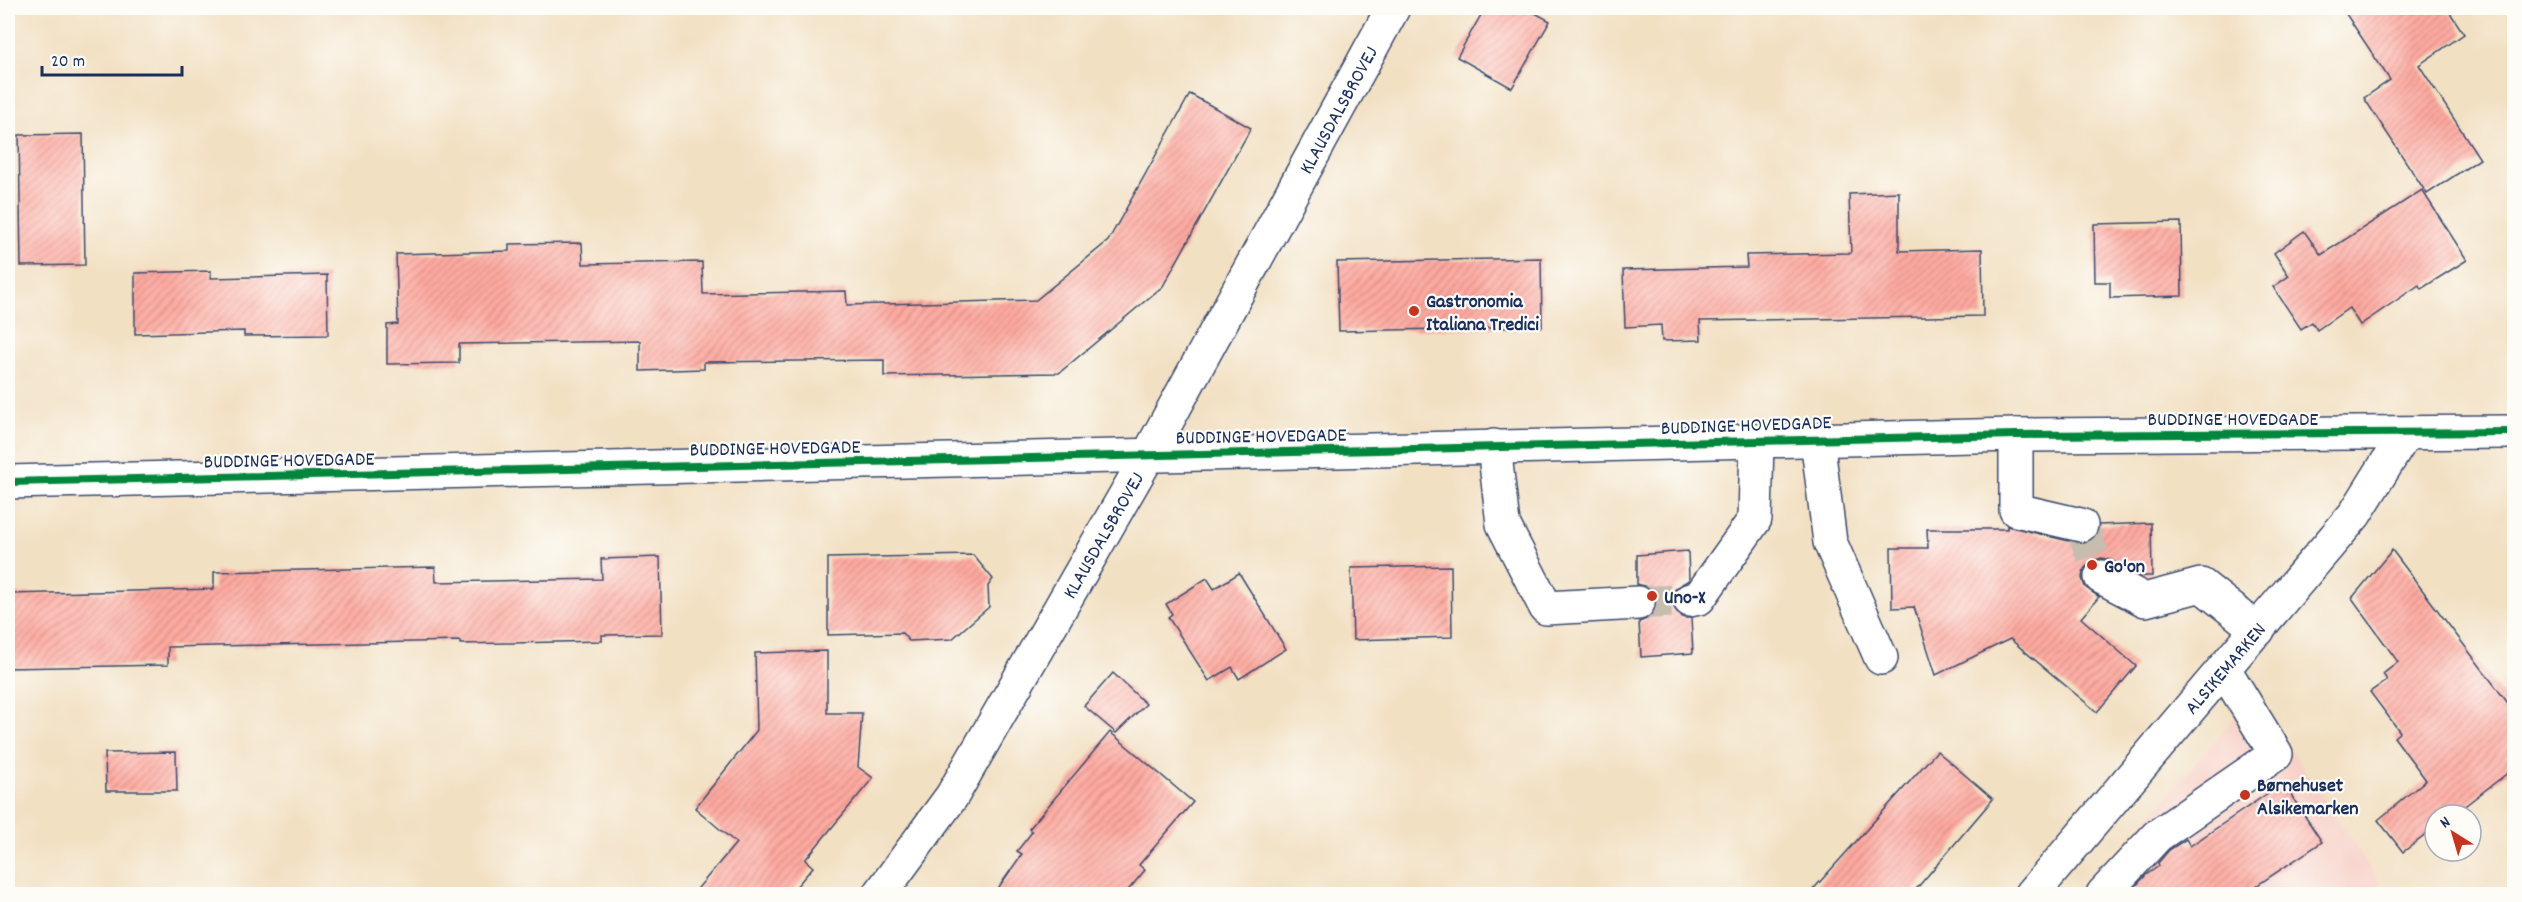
<svg xmlns="http://www.w3.org/2000/svg" width="2522" height="902" viewBox="0 0 2522 902" font-family="Dekko,sans-serif">
<style>
.built{fill:#f7d1c8}
.building{fill:url(#building-hatch)}
.lines{fill:none;stroke-linecap:round;stroke-linejoin:round}
.minor-tunnel{stroke:#c7bdaf;stroke-width:33;stroke-dasharray:33 16;stroke-linecap:butt}
.minor-casing{stroke:#3b4a6d;stroke-width:36}
.minor{stroke:#fff;stroke-width:33}
.cycleway-casing{stroke:#fdfcf7;stroke-width:11}
.cycleway{stroke:#00873e;stroke-width:8}
.poi-dot{fill:#c8321e;stroke:#fdfcf7;stroke-width:2}
.labels{text-anchor:middle;stroke-width:4.5;stroke-linejoin:round;paint-order:stroke}
.street-label{font-size:20px;fill:#1b2f5e;stroke:#fdfcf7}
.poi-label{font-size:20px;font-weight:bold;fill:#1b2f5e;stroke:#fdfcf7;text-anchor:start}
</style>
<defs>
<pattern id="building-hatch" width="6" height="6" patternUnits="userSpaceOnUse" patternTransform="scale(1.5)"><rect width="6" height="6" fill="#ffaaa0"/><path d="M-1 1l2-2M0 6l6-6M5 7l2-2" fill="none" stroke="#ce8b86"/></pattern>
</defs>
<rect width="100%" height="100%" fill="#fdfcf7"/>
<filter id="ink" filterUnits="userSpaceOnUse"><feTurbulence type="fractalNoise" baseFrequency=".0167" numOctaves="2"/><feDisplacementMap in="SourceGraphic" scale="12" xChannelSelector="R" yChannelSelector="G"/><feConvolveMatrix kernelMatrix="1 2 1 2 8 2 1 2 1" color-interpolation-filters="sRGB"/></filter>
<filter id="wash" filterUnits="userSpaceOnUse"><feTurbulence type="fractalNoise" baseFrequency=".008" numOctaves="4" result="noise"/><feDisplacementMap in="SourceGraphic" scale="24" xChannelSelector="R" yChannelSelector="G"/><feGaussianBlur stdDeviation="1.35" result="paint"/><feColorMatrix in="noise" values="0 0 0 0 0 0 0 0 0 0 0 0 0 0 0 0 0 1.4 0 .05"/><feComposite in="paint" operator="in"/></filter>
<g filter="url(#wash)">
<rect width="100%" height="100%" fill="#f2e0c3"/>
<!-- built -->
<path class="built" d="M 2254,695 L 2388,894 L 2083,894 Z"/>
<g id="blocks">
<!-- building -->
<g class="building">
<path d="M 1485,8 L 1526,8 L 1550,21 L 1512,88 L 1457,57 Z"/>
<path d="M 2342,8 L 2447,8 L 2464,34 L 2419,65 L 2480,159 L 2427,194 L 2364,98 L 2390,80 Z"/>
<path d="M 1190,94 L 1251,128 L 1163,286 L 1059,373 L 884,376 L 884,360 L 704,362 L 704,369 L 640,371 L 640,341 L 459,344 L 459,363 L 387,364 L 387,325 L 398,324 L 396,254 L 509,251 L 509,244 L 582,243 L 583,264 L 702,262 L 703,294 L 846,291 L 847,305 L 1036,300 L 1108,241 Z"/>
<path d="M 83,134 L 85,265 L 21,266 L 19,135 Z"/>
<path d="M 2422,190 L 2467,260 L 2421,289 L 2419,285 L 2360,325 L 2349,308 L 2317,330 L 2312,322 L 2301,329 L 2273,287 L 2289,276 L 2274,253 L 2304,231 L 2321,255 Z"/>
<path d="M 1899,192 L 1899,251 L 1982,249 L 1983,316 L 1700,321 L 1701,340 L 1662,341 L 1661,325 L 1625,327 L 1623,270 L 1747,267 L 1746,255 L 1851,253 L 1849,194 Z"/>
<path d="M 2181,222 L 2182,296 L 2110,298 L 2110,282 L 2095,282 L 2094,224 Z"/>
<path d="M 1541,258 L 1542,327 L 1339,331 L 1337,262 Z"/>
<path d="M 211,271 L 211,278 L 327,275 L 328,335 L 244,336 L 244,331 L 135,334 L 135,273 Z"/>
<path d="M 2151,523 L 2152,576 L 2139,576 L 2110,560 L 2101,558 L 2091,562 L 2084,569 L 2082,578 L 2085,587 L 2099,597 L 2081,618 L 2136,666 L 2097,712 L 2010,639 L 1936,675 L 1914,607 L 1892,608 L 1891,548 L 1928,548 L 1927,529 L 2007,529 L 2007,526 L 2077,543 L 2086,543 L 2094,538 L 2099,525 Z"/>
<path d="M 2392,550 L 2514,711 L 2514,768 L 2453,815 L 2435,815 L 2435,828 L 2403,852 L 2378,820 L 2426,780 L 2394,737 L 2400,732 L 2370,692 L 2387,680 L 2383,674 L 2398,662 L 2352,598 Z"/>
<path d="M 1688,551 L 1689,580 L 1677,587 L 1672,594 L 1672,603 L 1677,613 L 1684,618 L 1691,618 L 1693,653 L 1641,657 L 1639,622 L 1649,618 L 1654,612 L 1657,603 L 1653,592 L 1647,587 L 1637,584 L 1637,555 Z"/>
<path d="M 973,555 L 993,579 L 988,586 L 989,607 L 952,639 L 909,641 L 902,633 L 828,635 L 828,558 Z"/>
<path d="M 660,557 L 662,634 L 602,635 L 602,641 L 460,644 L 460,641 L 168,647 L 168,665 L 8,668 L 8,594 L 214,589 L 214,572 L 435,567 L 436,582 L 602,579 L 601,559 Z"/>
<path d="M 1451,566 L 1452,637 L 1353,640 L 1351,568 Z"/>
<path d="M 1239,573 L 1286,649 L 1239,679 L 1232,667 L 1209,681 L 1168,617 L 1172,614 L 1166,604 L 1207,578 L 1214,589 Z"/>
<path d="M 827,651 L 827,713 L 862,713 L 858,767 L 873,778 L 805,860 L 813,867 L 790,894 L 693,894 L 736,843 L 695,808 L 757,730 L 755,653 Z"/>
<path d="M 1113,673 L 1146,704 L 1116,733 L 1084,706 Z"/>
<path d="M 1110,732 L 1193,802 L 1139,865 L 1145,870 L 1125,894 L 994,894 L 1022,854 L 1017,851 L 1032,832 L 1029,829 Z"/>
<path d="M 1937,751 L 1993,799 L 1912,894 L 1809,894 Z"/>
<path d="M 176,752 L 177,791 L 106,791 L 105,753 Z"/>
<path d="M 2283,783 L 2322,842 L 2244,894 L 2128,894 L 2146,875 L 2159,866 L 2158,863 L 2169,850 L 2186,839 L 2190,846 Z"/>
</g>
</g>
</g>
<g filter="url(#ink)">
<use href="#blocks" fill-opacity="0" stroke="#3b4a6d" stroke-width="1.5"/>
<g class="lines">
<!-- minor-tunnel -->
<g class="minor-tunnel">
<path d="M 2081,525 L 2101,577"/>
<path d="M 1638,603 L 1690,600"/>
</g>
<defs>
<g id="minor">
<path d="M 2016,435 L 2016,510 L 2081,525"/>
<path d="M 1817,439 L 1830,542 L 1881,658"/>
<path d="M 1494,446 L 1503,524 L 1546,608 L 1638,603"/>
<path d="M 8,482 L 2016,435 L 2514,432"/>
<path d="M 2101,577 L 2145,600 L 2201,585 L 2258,630"/>
<path d="M 1690,600 L 1699,598 L 1755,519 L 1757,441"/>
<path id="s1" d="M 880,894 L 952,796 L 1149,454 L 1393,8"/>
<path id="s2" d="M 2032,894 L 2355,514 L 2405,434"/>
<path d="M 2103,894 L 2157,836 L 2276,754 L 2224,669"/>
</g>
</defs>
<!-- minor casing -->
<use href="#minor" class="minor-casing"/>
<!-- minor -->
<use href="#minor" class="minor"/>
<defs>
<path id="cycleway" d="M 8,482 L 2016,435 L 2514,432"/>
</defs>
<!-- cycleway casing -->
<use href="#cycleway" class="cycleway-casing"/>
<!-- cycleway -->
<use href="#cycleway" class="cycleway"/>
</g>
</g>
<!-- markers -->
<g class="poi-dot">
<circle cx="1414" cy="311" r="6"/>
<circle cx="2092" cy="565" r="6"/>
<circle cx="1652" cy="596" r="6"/>
<circle cx="2245" cy="795" r="6"/>
</g>
<g class="labels">
<!-- street labels -->
<g class="street-label">
<text dy="7" stroke="none"><textPath href="#s1" startOffset="909">KLAUSDALSBROVEJ</textPath></text>
<text x="2233" y="425">BUDDINGE HOVEDGADE</text>
<text transform="translate(1746 424) rotate(-2)" y="7">BUDDINGE HOVEDGADE</text>
<text transform="translate(1261 435) rotate(-1)" y="7">BUDDINGE HOVEDGADE</text>
<text transform="translate(775 447) rotate(-1)" y="7">BUDDINGE HOVEDGADE</text>
<text transform="translate(289 459) rotate(-1)" y="7">BUDDINGE HOVEDGADE</text>
<text dy="7" stroke="none"><textPath href="#s1" startOffset="423">KLAUSDALSBROVEJ</textPath></text>
<text dy="7" stroke="none"><textPath href="#s2" startOffset="297">ALSIKEMARKEN</textPath></text>
</g>
<!-- poi labels -->
<g class="poi-label">
<text x="1426" y="307">Gastronomia<tspan x="1426" dy="23">Italiana Tredici</tspan></text>
<text x="2104" y="572">Go'on</text>
<text x="1664" y="603">Uno-X</text>
<text x="2257" y="791">Børnehuset<tspan x="2257" dy="23">Alsikemarken</tspan></text>
</g>
</g>
<!-- margin -->
<rect width="2522" height="902" fill="none" stroke="#fdfcf7" stroke-width="30"/>
<!-- north arrow -->
<g transform="translate(2453 833) rotate(323)"><circle r="28" fill="#fdfcf7" stroke="#a3aaba" stroke-width="1.5"/>
<path d="M0-4.5L10 22L0 15L-10 22Z" fill="#c8321e"/>
<text y="-9" font-size="16" font-weight="bold" text-anchor="middle" fill="#1b2f5e">N</text>
</g>
<!-- scale -->
<path d="M42 66v9h140v-9" fill="none" stroke="#1b2f5e" stroke-width="3"/>
<text x="51" y="66" font-size="18" fill="#1b2f5e" stroke="#fdfcf7" stroke-width="4.5" paint-order="stroke">20 m</text>
</svg>
